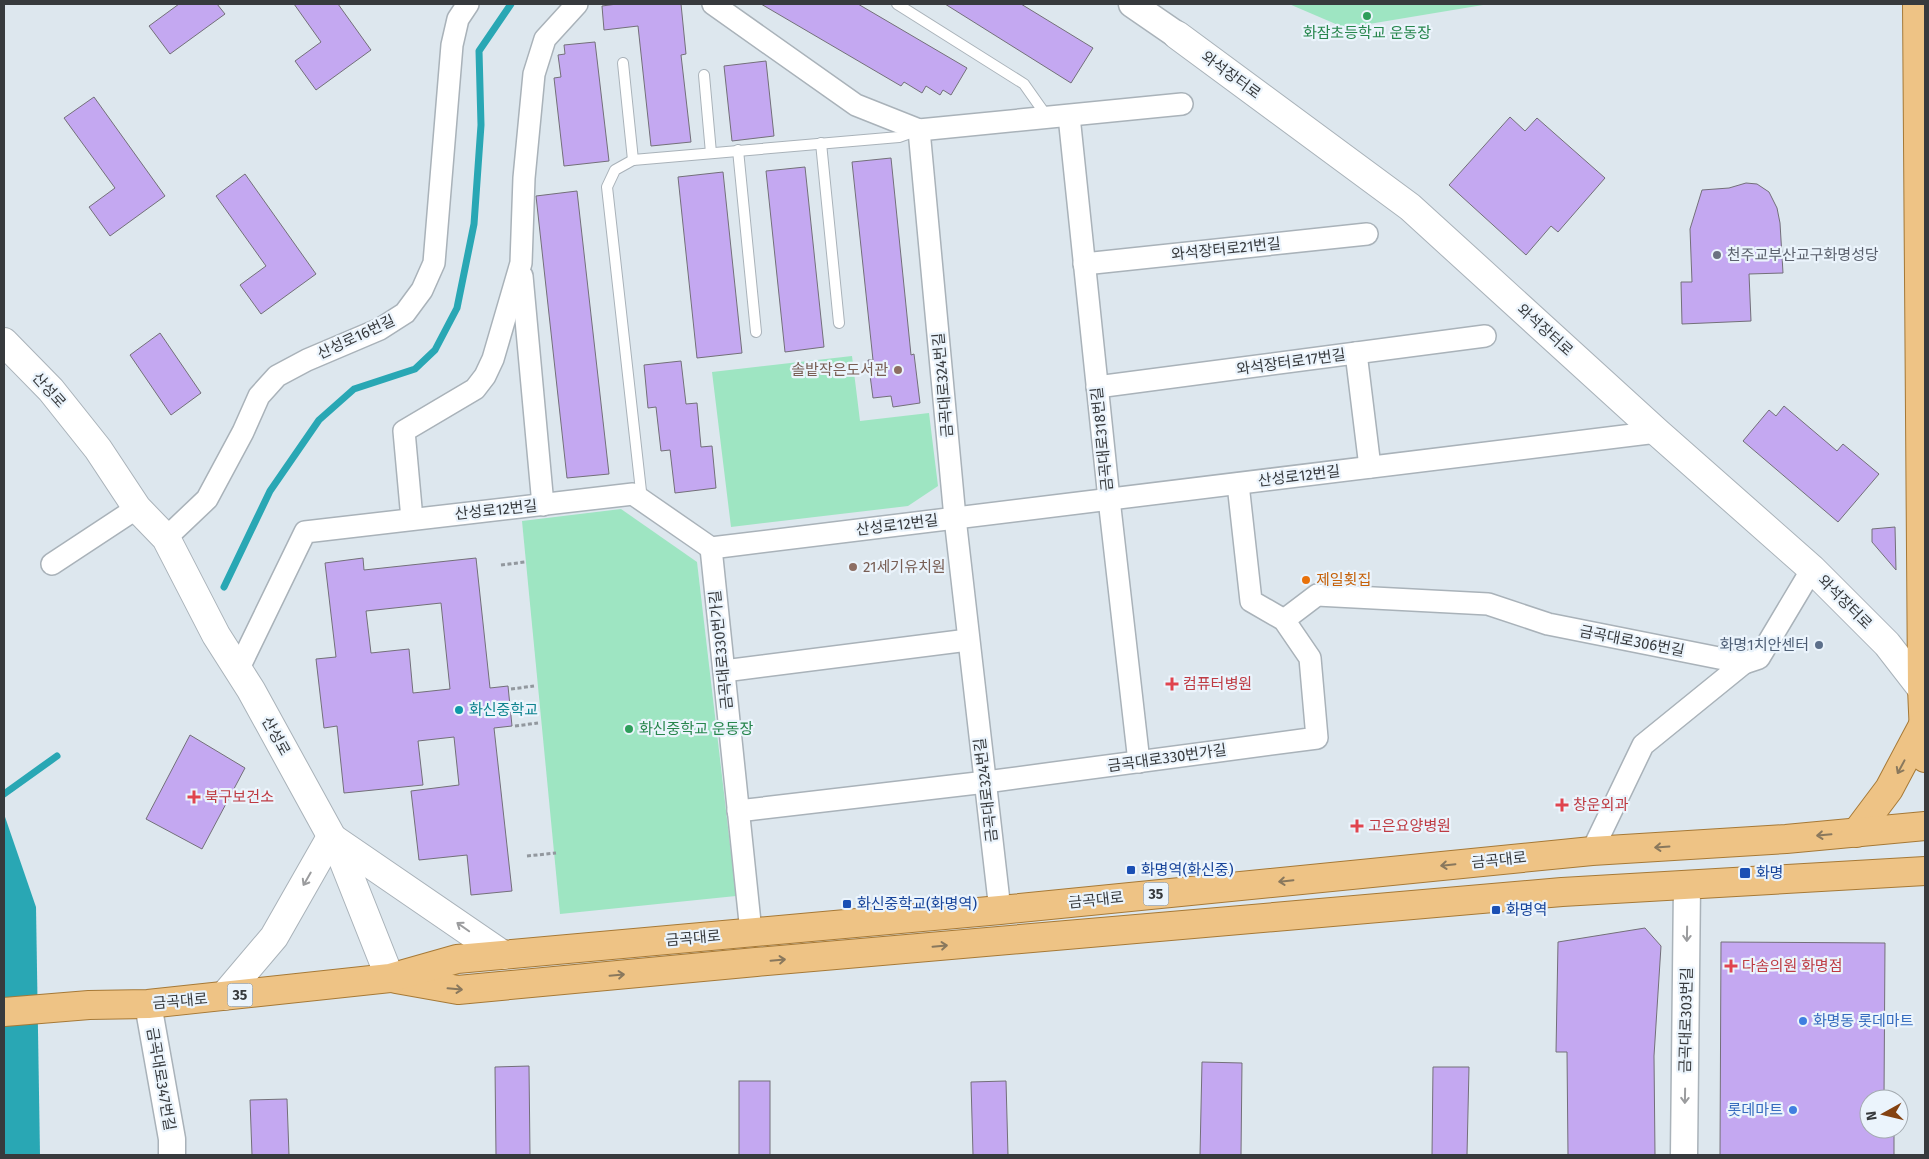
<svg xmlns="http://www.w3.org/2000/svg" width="1929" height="1159" viewBox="0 0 1929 1159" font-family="'Fira Sans','Noto Sans KR',sans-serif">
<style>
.green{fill:#9ee5c2}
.water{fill:#29a7b4}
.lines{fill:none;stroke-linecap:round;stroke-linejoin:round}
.stream{stroke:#29a7b4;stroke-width:7}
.building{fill:#c4a8f1;stroke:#737079;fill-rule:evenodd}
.service-casing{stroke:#a9b2b9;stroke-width:12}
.minor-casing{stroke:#a9b2b9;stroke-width:24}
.tertiary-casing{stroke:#a9b2b9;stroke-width:29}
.secondary-casing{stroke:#a9b2b9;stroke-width:30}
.primary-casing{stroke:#a67936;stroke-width:30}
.path{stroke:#92989e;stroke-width:3;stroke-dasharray:4 2.5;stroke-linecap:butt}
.service{stroke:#fff;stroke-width:10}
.minor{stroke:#fff;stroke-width:21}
.tertiary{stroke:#fff;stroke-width:26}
.secondary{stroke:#fff;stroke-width:28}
.primary{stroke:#eec385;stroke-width:28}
.oneway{stroke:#89785d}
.oneway2{stroke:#9b9c9e}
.leisure-dot{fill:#2e9e5b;stroke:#ebf4fc;stroke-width:2}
.worship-dot{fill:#6b7280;stroke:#ebf4fc;stroke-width:2}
.education-dot{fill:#8d6e63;stroke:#ebf4fc;stroke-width:2}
.food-dot{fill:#e8710a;stroke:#ebf4fc;stroke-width:2}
.service-dot{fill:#5c6f8a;stroke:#ebf4fc;stroke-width:2}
.health-dot{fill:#e0444e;stroke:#ebf4fc;stroke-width:2}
.culture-dot{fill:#0f9aa8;stroke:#ebf4fc;stroke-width:2}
.transit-dot{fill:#1a4fb4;stroke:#ebf4fc;stroke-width:2}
.shop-dot{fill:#3f7fe0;stroke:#ebf4fc;stroke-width:2}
.labels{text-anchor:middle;stroke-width:4.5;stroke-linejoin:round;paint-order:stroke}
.shield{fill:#ebf4fc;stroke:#6d7276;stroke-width:1}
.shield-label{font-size:14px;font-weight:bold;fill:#373a3d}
.leisure-label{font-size:15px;fill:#27864d;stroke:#ebf4fc}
.street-label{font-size:15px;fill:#373a3d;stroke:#ebf4fc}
.worship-label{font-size:15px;fill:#5b616d;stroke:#ebf4fc;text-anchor:start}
.education-label{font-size:15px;fill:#785e54;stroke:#ebf4fc;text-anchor:end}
.food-label{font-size:15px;fill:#c56008;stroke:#ebf4fc;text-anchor:start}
.service-label{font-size:15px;fill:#4e5e75;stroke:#ebf4fc;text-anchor:end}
.health-label{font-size:15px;fill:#be3a42;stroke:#ebf4fc;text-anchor:start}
.culture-label{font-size:15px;fill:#0d838f;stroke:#ebf4fc;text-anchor:start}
.transit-label{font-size:15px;fill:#164399;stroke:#ebf4fc;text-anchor:start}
.shop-label{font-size:15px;fill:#366cbe;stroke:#ebf4fc;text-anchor:start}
</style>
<rect width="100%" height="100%" fill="#dde7ee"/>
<!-- green -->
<g class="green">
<path d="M 1289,4 L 1489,4 L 1345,28 Z"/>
<path d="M 852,356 L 860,421 L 929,413 L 938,486 L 908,506 L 731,527 L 712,372 Z"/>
<path d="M 621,509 L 697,562 L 736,896 L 560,914 L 522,521 Z"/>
</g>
<!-- water -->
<path class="water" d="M 4,814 L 36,907 L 40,1155 L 4,1155 Z"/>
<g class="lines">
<!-- stream -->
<g class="stream">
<path d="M 224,587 L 270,491 L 319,420 L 354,389 L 415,369 L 435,350 L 457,308 L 474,224 L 481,125 L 479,51 L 511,4"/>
<path d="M 4,794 L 57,756"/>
</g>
</g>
<!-- building -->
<g class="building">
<path d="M 179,4 L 217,4 L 225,14 L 170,54 L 149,26 Z"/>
<path d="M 294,4 L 338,4 L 371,50 L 316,90 L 295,61 L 321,42 Z"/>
<path d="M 617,4 L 681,4 L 686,54 L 681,55 L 691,142 L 651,146 L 638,26 L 604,30 L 602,6 Z"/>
<path d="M 761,4 L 858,4 L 967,68 L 951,95 L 943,90 L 940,95 L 926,86 L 922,93 L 904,82 L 901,86 Z"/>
<path d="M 945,4 L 1021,4 L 1093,48 L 1071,83 Z"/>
<path d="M 595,42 L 609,161 L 564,166 L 554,78 L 561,77 L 558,55 L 565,54 L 564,45 Z"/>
<path d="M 766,61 L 774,136 L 732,141 L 724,66 Z"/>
<path d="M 94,97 L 165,196 L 110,236 L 89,207 L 115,188 L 64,118 Z"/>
<path d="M 1510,117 L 1525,131 L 1537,118 L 1605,178 L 1558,232 L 1551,226 L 1526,255 L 1449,185 Z"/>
<path d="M 891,158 L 911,355 L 914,354 L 920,403 L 893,407 L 891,396 L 873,398 L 868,360 L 873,360 L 852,162 Z"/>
<path d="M 805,167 L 824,347 L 785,352 L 766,171 Z"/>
<path d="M 723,172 L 742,353 L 697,358 L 678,177 Z"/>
<path d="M 245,174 L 316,274 L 261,314 L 240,285 L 266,266 L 216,196 Z"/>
<path d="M 1746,183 L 1757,184 L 1769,192 L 1777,208 L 1780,223 L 1783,273 L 1749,274 L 1751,321 L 1682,324 L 1681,282 L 1692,282 L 1690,229 L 1702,190 L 1729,188 Z"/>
<path d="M 577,191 L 609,474 L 567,478 L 536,196 Z"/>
<path d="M 160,333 L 201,393 L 171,415 L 130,355 Z"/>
<path d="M 681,361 L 686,404 L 697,403 L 701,447 L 712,446 L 716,488 L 675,493 L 670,450 L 661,451 L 656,407 L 648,408 L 644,365 Z"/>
<path d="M 1784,406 L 1837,451 L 1843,444 L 1879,474 L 1838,522 L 1743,441 L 1769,410 L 1776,416 Z"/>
<path d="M 1895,527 L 1896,570 L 1872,542 L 1872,529 Z"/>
<path d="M 363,558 L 364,570 L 476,558 L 490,688 L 508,686 L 512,726 L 494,728 L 512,891 L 471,895 L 467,855 L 419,860 L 411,791 L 459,785 L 454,737 L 418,741 L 423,785 L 344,793 L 337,726 L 324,728 L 316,659 L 336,657 L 325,563 ZM 441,603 L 450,689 L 413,693 L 409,649 L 371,653 L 366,611 Z"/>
<path d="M 190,735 L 245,768 L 202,849 L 146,819 Z"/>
<path d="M 1645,928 L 1661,946 L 1654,1056 L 1655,1155 L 1568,1155 L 1567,1052 L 1556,1052 L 1558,942 Z"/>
<path d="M 1721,942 L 1885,943 L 1884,1099 L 1869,1099 L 1869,1129 L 1894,1129 L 1894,1155 L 1720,1155 Z"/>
<path d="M 1202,1062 L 1242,1063 L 1241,1155 L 1200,1155 Z"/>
<path d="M 529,1066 L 530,1155 L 496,1155 L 495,1067 Z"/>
<path d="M 1433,1067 L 1469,1067 L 1467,1155 L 1432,1155 Z"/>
<rect x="739" y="1081" width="31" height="74"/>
<path d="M 1006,1081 L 1008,1155 L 973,1155 L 971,1082 Z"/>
<path d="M 287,1099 L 289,1155 L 252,1155 L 250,1100 Z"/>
</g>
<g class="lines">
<defs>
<g id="service">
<path d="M 897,4 L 1024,84 L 1048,118"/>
<path d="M 623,63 L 633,160"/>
<path d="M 704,75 L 711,153"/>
<path d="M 821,143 L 839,323"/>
<path d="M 738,150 L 756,332"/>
<path d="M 642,500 L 607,187 L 615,170 L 633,160 L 899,137 L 916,131"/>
</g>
<g id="minor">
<path d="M 713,4 L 856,105 L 919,130 L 1182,104"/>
<path d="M 1069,116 L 1109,499 L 1139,762"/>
<path d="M 919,130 L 955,518 L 1000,910"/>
<path d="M 1084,264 L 1367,234"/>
<path d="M 522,276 L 543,505"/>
<path d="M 1356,353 L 1370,467"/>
<path d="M 1097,387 L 1485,336"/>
<path d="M 412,519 L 404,431 L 475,389 L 485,376 L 493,359 L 521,263 L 524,178 L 534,74 L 545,39 L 577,4"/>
<path d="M 166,538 L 207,499 L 243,432 L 259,396 L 277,376 L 307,360 L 380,329 L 405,313 L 422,290 L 434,263 L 452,45 L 458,19 L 468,4"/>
<path d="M 711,548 L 751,932"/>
<path d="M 52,564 L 137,508"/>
<path d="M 1284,620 L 1317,595 L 1488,604 L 1548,624 L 1744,663 L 1643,745 L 1592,851"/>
<path d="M 1744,663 L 1759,658 L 1812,569"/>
<path d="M 238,670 L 305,532 L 633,494 L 711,548 L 1657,432"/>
<path d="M 724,671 L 968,640"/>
<path d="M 738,811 L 986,782 L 1317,738 L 1310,658 L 1284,620 L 1251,601 L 1238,484"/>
</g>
<g id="tertiary">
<path d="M 1132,4 L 1177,35"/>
<path d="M 148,1004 L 172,1139 L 172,1155"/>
<path d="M 1684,1155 L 1687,885"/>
</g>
<g id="secondary">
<path d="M 1177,35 L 1410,207 L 1657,432 L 1812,569 L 1887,644 L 1925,693"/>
<path d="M 4,342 L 51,390 L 98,449 L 137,508 L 166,538 L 216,635 L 251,690 L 340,852 L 390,978"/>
<path d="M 224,996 L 274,937 L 331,837 L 503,955"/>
</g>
<g id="primary">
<path d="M 1917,4 L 1922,688 L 1925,758"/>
<path d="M 1856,833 L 1889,789 L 1923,725"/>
<path d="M 396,979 L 458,990 L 756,962 L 1562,892 L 1925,871"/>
<path d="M 4,1012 L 89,1005 L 148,1004 L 390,978 L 457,959 L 1000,910 L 1592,851 L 1786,839 L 1925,826"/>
</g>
</defs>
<!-- service casing -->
<use href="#service" class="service-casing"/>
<!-- minor casing -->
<use href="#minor" class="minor-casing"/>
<!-- tertiary casing -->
<use href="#tertiary" class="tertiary-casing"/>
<!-- secondary casing -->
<use href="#secondary" class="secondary-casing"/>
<!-- primary casing -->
<use href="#primary" class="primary-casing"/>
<!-- path -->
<g class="path">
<path d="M 501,565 L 525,562"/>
<path d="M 511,689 L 534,686"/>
<path d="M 515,726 L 538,723"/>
<path d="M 527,856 L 556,853"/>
</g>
<!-- service -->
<use href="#service" class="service"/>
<!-- minor -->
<use href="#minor" class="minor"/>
<!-- tertiary -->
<use href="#tertiary" class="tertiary"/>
<!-- secondary -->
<use href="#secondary" class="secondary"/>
<!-- primary -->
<use href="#primary" class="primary"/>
</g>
<!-- one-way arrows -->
<defs><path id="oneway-shaft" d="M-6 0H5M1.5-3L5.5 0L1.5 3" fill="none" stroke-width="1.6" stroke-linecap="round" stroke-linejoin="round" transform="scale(1.25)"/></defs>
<g class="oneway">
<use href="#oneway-shaft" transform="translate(1901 767) rotate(118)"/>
<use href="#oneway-shaft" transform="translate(1824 835) rotate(175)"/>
<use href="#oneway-shaft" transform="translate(1662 847) rotate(176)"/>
<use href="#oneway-shaft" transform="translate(1448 865) rotate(174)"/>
<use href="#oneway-shaft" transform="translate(1286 881) rotate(174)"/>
<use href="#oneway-shaft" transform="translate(940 946) rotate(-5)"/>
<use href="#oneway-shaft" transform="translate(778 960) rotate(-5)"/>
<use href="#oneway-shaft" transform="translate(617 975) rotate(-5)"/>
<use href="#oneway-shaft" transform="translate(455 989) rotate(5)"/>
</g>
<g class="oneway2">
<use href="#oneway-shaft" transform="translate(307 879) rotate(120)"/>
<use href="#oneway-shaft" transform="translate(463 927) rotate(-145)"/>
<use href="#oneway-shaft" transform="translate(1687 934) rotate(91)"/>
<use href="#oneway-shaft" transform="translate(1685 1096) rotate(91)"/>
</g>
<!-- markers -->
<g class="leisure-dot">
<circle cx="1367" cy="16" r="5"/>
<circle cx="629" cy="729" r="5"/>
</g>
<circle class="worship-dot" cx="1717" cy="255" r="5"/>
<g class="education-dot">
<circle cx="898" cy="370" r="5"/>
<circle cx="853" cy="567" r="5"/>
</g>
<circle class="food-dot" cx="1306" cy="580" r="5"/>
<circle class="service-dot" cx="1819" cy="645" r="5"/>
<g class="health-dot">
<path d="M1169.5 676.5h5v5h5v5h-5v5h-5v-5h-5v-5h5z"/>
<path d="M191.5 789.5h5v5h5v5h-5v5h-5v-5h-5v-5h5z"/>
<path d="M1559.5 797.5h5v5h5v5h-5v5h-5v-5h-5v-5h5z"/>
<path d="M1354.5 818.5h5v5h5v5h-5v5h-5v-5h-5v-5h5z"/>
<path d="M1728.5 958.5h5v5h5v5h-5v5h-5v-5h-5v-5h5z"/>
</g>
<circle class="culture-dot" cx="459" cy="710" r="5"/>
<g class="transit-dot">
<rect x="1126" y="865" width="10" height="10" rx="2.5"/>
<rect x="1739" y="867" width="12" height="12" rx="2.5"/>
<rect x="842" y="899" width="10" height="10" rx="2.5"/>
<rect x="1491" y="905" width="10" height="10" rx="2.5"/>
</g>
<g class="shop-dot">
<circle cx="1803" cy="1021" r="5"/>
<circle cx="1793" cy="1110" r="5"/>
</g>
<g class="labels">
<!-- shield labels -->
<g class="shield">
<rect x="1143.5" y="882.5" width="25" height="23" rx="4"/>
<rect x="227.5" y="983.5" width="25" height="23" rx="4"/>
</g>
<g class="shield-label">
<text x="1156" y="899">35</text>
<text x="240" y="1000">35</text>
</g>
<!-- leisure labels -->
<g class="leisure-label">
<text x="1367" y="38">화잠초등학교 운동장</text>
<text x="639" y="734" text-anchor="start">화신중학교 운동장</text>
</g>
<!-- street labels -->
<g class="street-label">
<text transform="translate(1231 75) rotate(36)" y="5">와석장터로</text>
<text transform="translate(1226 249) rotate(-6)" y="5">와석장터로21번길</text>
<text transform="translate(1545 330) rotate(42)" y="5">와석장터로</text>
<text transform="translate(356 337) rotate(-25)" y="5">산성로16번길</text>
<text transform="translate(1291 362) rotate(-8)" y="5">와석장터로17번길</text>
<text transform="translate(943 385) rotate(-95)" y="5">금곡대로324번길</text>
<text transform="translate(49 390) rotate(48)" y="5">산성로</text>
<text transform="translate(1102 439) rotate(-96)" y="5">금곡대로318번길</text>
<text transform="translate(1299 476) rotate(-7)" y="5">산성로12번길</text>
<text transform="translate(496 510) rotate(-6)" y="5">산성로12번길</text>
<text transform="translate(897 525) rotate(-7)" y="5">산성로12번길</text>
<text transform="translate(1845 602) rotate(45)" y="5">와석장터로</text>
<text transform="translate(1632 641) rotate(11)" y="5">금곡대로306번길</text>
<text transform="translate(721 650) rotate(-96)" y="5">금곡대로330번가길</text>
<text transform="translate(276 736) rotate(61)" y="5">산성로</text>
<text transform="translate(1167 758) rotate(-8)" y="5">금곡대로330번가길</text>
<text transform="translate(986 790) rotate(-97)" y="5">금곡대로324번길</text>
<text transform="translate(1499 860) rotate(-6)" y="5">금곡대로</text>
<text transform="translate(1096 900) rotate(-6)" y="5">금곡대로</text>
<text transform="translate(693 938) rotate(-5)" y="5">금곡대로</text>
<text transform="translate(180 1001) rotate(-5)" y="5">금곡대로</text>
<text transform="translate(1686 1020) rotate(-89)" y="5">금곡대로303번길</text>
<text transform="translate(161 1079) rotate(80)" y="5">금곡대로347번길</text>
</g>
<!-- worship labels -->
<g class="worship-label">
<text x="1727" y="260">천주교부산교구화명성당</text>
</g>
<!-- education labels -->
<g class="education-label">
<text x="888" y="375">솔밭작은도서관</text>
<text x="863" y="572" text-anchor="start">21세기유치원</text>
</g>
<!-- food labels -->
<g class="food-label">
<text x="1316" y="585">제일횟집</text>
</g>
<!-- service labels -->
<g class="service-label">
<text x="1809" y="650">화명1치안센터</text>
</g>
<!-- health labels -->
<g class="health-label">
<text x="1183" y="689">컴퓨터병원</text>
<text x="205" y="802">북구보건소</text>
<text x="1573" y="810">창운외과</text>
<text x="1368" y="831">고은요양병원</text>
<text x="1742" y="971">다솜의원 화명점</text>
</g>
<!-- culture labels -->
<g class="culture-label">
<text x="469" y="715">화신중학교</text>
</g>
<!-- transit labels -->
<g class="transit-label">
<text x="1141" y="875">화명역(화신중)</text>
<text x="1756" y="878">화명</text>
<text x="857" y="909">화신중학교(화명역)</text>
<text x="1506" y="915">화명역</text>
</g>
<!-- shop labels -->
<g class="shop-label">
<text x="1813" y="1026">화명동 롯데마트</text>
<text x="1783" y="1115" text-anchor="end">롯데마트</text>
</g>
</g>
<!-- border -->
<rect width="1929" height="1159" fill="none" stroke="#373a3d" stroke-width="10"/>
<!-- north arrow -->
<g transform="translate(1884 1114) rotate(262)"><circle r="24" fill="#ebf4fc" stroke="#a3aab0"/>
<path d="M0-4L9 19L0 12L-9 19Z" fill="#844211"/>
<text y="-8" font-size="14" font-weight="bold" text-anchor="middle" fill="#373a3d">N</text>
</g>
</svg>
